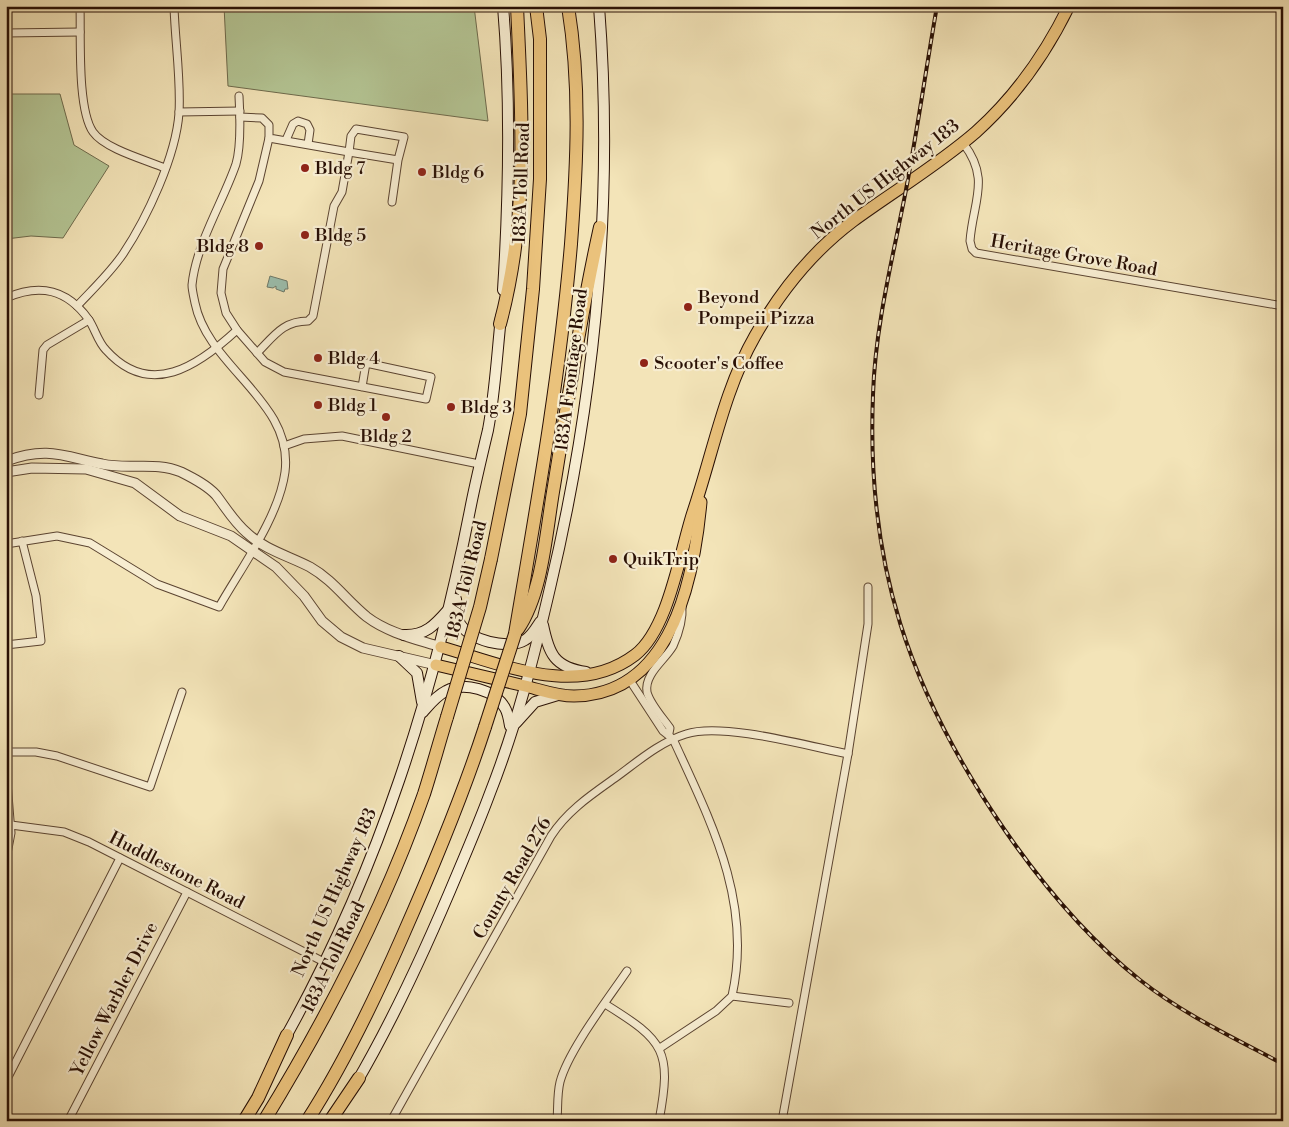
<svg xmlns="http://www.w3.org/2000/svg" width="1289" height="1127" viewBox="0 0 1289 1127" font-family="'Libre Bodoni',serif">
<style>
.green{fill:#b4c594;stroke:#6e6a4c}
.water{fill:#9bbfae;stroke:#6d796a}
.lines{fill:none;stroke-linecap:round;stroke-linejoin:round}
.minor-casing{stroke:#5b4431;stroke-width:9}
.tertiary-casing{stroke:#5b4431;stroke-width:11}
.secondary-casing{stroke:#280f04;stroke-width:12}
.primary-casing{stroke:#280f04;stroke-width:13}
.motorway-casing{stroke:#280f04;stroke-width:14}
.minor{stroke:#f7edd1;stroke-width:7}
.tertiary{stroke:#f7edd1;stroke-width:9}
.secondary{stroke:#f7edd1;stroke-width:10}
.primary{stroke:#eac27c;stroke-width:11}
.motorway{stroke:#eac27c;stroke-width:12}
.rail-casing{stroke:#280f04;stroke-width:4}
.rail{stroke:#f7edd1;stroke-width:2;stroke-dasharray:5.5;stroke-linecap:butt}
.motorway-bridge-casing{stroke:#280f04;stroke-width:14;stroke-linecap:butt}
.motorway-bridge{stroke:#eac27c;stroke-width:12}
.poi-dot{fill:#8f2418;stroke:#f7edd1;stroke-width:2}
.labels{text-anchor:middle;stroke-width:4.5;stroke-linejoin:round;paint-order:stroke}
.poi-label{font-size:18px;fill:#280f04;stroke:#f7edd1;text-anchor:start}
.street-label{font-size:18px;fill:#280f04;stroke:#f7edd1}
</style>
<rect width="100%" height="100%" fill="#f3e4b8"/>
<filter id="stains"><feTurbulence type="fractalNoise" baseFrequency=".004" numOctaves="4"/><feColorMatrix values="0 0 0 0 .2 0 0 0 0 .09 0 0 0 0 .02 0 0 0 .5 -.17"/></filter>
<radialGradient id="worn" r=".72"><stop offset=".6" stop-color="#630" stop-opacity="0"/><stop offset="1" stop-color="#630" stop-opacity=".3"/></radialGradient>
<!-- green -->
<g class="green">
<path d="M 224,6 L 474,6 L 488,121 L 228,86 Z"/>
<path d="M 6,94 L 60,94 L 74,145 L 109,166 L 63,238 L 31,236 L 6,239 Z"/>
</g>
<!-- water -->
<path class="water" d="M 270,276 L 287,281 L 288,289 L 285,289 L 284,292 L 276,289 L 276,286 L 273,288 L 267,287 Z"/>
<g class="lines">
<defs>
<g id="minor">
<path d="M 80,6 C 81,36 77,109 93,132 C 105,149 146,160 165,168"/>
<path d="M 6,33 L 80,32"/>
<path d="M 179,112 L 240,111"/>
<path d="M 240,117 L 262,118 L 269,125 L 269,138 L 349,152 L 342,192 L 334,206 L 313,316 L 308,321 C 283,321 274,336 257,353"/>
<path d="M 286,140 L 293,124 L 298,121 L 307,124 L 310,130 L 308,144"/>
<path d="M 963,143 C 991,179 973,201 970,241 L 972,249 L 976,253 L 1283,306"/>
<path d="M 392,202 L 398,160 L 349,152 L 351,136 L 356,129 L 404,137 L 398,160"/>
<path d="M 6,298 C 40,283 67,289 89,320 C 95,329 98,342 106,350 C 150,399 198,366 237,330 L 265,362 L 284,372 L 426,399 L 431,377 L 366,363 L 362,387"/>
<path d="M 77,306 C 93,289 110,273 123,254 C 147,218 176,156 179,113 C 181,79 175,41 174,6"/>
<path d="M 237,330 L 226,313 L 221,293 L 223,269 L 259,181 L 269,138"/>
<path d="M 39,395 L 43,350 L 47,345 L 89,320"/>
<path d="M 284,446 L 304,439 L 342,436 L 479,464"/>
<path d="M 6,544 L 57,536 L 90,543 L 157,584 L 219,607 C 241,568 279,517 285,472 C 294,401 208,368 195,303 C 194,298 192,290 192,285 C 196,244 223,202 236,164 C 241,147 240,114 239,96"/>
<path d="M 6,645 L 41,641 L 36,596 L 22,541"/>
<path d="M 629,679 L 663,731 L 673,739 C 711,822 753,902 732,996 L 716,1011 L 660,1048"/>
<path d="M 669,733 L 670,728 C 663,718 650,704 647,692 C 644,674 665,660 673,646 C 679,633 683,619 682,605"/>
<path d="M 6,752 L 36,752 L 57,756 L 150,787 L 182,692"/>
<path d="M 6,769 L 11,833 L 6,859"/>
<path d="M 11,825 L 64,832 L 89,842 L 324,962"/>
<path d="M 732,996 L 789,1003"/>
<path d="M 605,1004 C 665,1041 672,1051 659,1121"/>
<path d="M 6,1081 L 120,858"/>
<path d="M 68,1121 L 187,892"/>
<path d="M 391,1121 L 551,836 C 567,811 591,795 615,778 C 637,762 660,742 686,734 C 722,722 808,746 848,754"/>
<path d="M 557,1121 C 558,1108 557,1094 560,1082 C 568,1051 608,999 627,971"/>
<path d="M 782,1121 L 848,754 L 868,624 L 868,587"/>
</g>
<g id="tertiary">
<path d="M 6,461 C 47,446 63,456 102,464 C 128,470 156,461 181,472 C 193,478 207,485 216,495 C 226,508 234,522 247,533 C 265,550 289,556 310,567 C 333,580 347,601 367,617 C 388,633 416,639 441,647"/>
<path d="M 6,472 L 32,468 L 86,469 L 135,483 L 180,516 L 231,536 L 276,567 L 304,596 L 322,621 L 341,637 L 363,648 L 436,665"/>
</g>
<g id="secondary">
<path d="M 503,6 C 511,101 509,195 503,290"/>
<path d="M 456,599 C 457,606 457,615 459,622 C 468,641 509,650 525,640 C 532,636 536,628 540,622"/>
<path d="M 543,625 C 549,654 554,667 586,672"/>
<path d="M 404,635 C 425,636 435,625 448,610"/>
<path d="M 399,656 L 417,673 L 422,702"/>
<path d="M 423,712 C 430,704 436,696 446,691 C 464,681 495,690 505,708 C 508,713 509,720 510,726"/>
<path d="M 516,723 L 535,702 L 558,695"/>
<path d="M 284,1040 C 379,870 434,695 471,505 C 476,480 482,455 488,430 C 495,393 497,354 501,317"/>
<path d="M 355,1085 C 395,1017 428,944 458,872 C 469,846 480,820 490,793 C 516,727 534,657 550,588 C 595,398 614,201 599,6"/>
</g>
<g id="primary">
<path d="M 441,647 C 502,664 577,699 635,655 C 669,629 680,551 693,512 C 713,453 724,390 755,336 C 780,292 813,251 853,221 C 894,191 938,165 976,132 C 1015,97 1046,53 1069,6"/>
<path d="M 436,665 C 466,672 495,679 525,686 C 541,690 557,696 574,696 C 672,695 694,579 701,502"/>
</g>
<g id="motorway">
<path d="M 500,324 C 529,215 522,117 517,6"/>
<path d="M 491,559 L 520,414 L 533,289 L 540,179 L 540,39 L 536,6"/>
<path d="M 518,629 C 543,592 546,531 554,486 C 568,400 581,313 600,227"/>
<path d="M 515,634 C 537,504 560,375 571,244 C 577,164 581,86 568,6"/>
<path d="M 244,1121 L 258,1098 L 287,1035"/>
<path d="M 264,1121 C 327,1018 384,908 424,794 C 432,769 439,743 447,717"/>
<path d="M 307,1121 C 345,1062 375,999 403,935 C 433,867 462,798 485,727"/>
<path d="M 330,1121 L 359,1078"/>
</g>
</defs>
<!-- minor casing -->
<use href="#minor" class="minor-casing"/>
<!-- tertiary casing -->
<use href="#tertiary" class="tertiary-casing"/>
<!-- secondary casing -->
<use href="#secondary" class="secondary-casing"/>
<!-- primary casing -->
<use href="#primary" class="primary-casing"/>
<!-- motorway casing -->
<use href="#motorway" class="motorway-casing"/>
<!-- minor -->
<use href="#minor" class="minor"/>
<!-- tertiary -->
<use href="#tertiary" class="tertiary"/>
<!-- secondary -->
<use href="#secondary" class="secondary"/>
<!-- primary -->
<use href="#primary" class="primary"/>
<!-- motorway -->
<use href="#motorway" class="motorway"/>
<defs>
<path id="rail" d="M 937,6 C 926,69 917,132 905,195 C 892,261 875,328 873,395 C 866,565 909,690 1004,829 C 1042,884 1087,938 1140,980 C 1183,1014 1234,1038 1283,1064"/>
</defs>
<!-- rail casing -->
<use href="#rail" class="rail-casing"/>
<!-- rail -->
<use href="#rail" class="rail"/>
<defs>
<g id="motorway-bridge">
<path d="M 447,717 L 480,607 L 491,559"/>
<path d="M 485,727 L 515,634"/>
</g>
</defs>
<!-- motorway-bridge casing -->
<use href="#motorway-bridge" class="motorway-bridge-casing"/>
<!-- motorway-bridge -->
<use href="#motorway-bridge" class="motorway-bridge"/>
</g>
<!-- markers -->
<g class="poi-dot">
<circle cx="305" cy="168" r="5"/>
<circle cx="422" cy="172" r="5"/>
<circle cx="305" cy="235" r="5"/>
<circle cx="259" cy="246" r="5"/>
<circle cx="688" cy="307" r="5"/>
<circle cx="318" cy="358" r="5"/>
<circle cx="644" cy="363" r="5"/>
<circle cx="318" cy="405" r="5"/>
<circle cx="451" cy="407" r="5"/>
<circle cx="386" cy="417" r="5"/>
<circle cx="613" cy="559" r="5"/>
</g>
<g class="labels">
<!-- poi labels -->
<g class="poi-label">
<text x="315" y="174">Bldg 7</text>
<text x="432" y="178">Bldg 6</text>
<text x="315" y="241">Bldg 5</text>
<text x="249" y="252" text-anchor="end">Bldg 8</text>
<text x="698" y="303">Beyond<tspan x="698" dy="21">Pompeii Pizza</tspan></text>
<text x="328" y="364">Bldg 4</text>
<text x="654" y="369">Scooter's Coffee</text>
<text x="328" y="411">Bldg 1</text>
<text x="461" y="413">Bldg 3</text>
<text x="386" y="442" text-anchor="middle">Bldg 2</text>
<text x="623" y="565">QuikTrip</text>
</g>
<!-- street labels -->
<g class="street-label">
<text transform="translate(885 179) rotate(-38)" y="6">North US Highway 183</text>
<text transform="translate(521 183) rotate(-88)" y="6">183A Toll Road</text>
<text transform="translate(1074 255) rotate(10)" y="6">Heritage Grove Road</text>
<text transform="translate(571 370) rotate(-83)" y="6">183A Frontage Road</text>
<text transform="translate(466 580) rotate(-76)" y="6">183A Toll Road</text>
<text transform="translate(177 870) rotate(27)" y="6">Huddlestone Road</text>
<text transform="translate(512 878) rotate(-60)" y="6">County Road 276</text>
<text transform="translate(334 892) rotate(-66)" y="6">North US Highway 183</text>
<text transform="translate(333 957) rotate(-64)" y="6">183A Toll Road</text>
<text transform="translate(114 999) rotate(-63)" y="6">Yellow Warbler Drive</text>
</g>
</g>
<!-- margin -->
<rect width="1289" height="1127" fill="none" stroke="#f3e4b8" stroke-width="25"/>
<rect x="8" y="8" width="1274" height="1112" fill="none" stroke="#280f04" stroke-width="2.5"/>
<rect x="12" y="12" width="1264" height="1102" fill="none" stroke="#280f04"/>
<rect width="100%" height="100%" filter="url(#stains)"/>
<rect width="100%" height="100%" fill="url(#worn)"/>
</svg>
